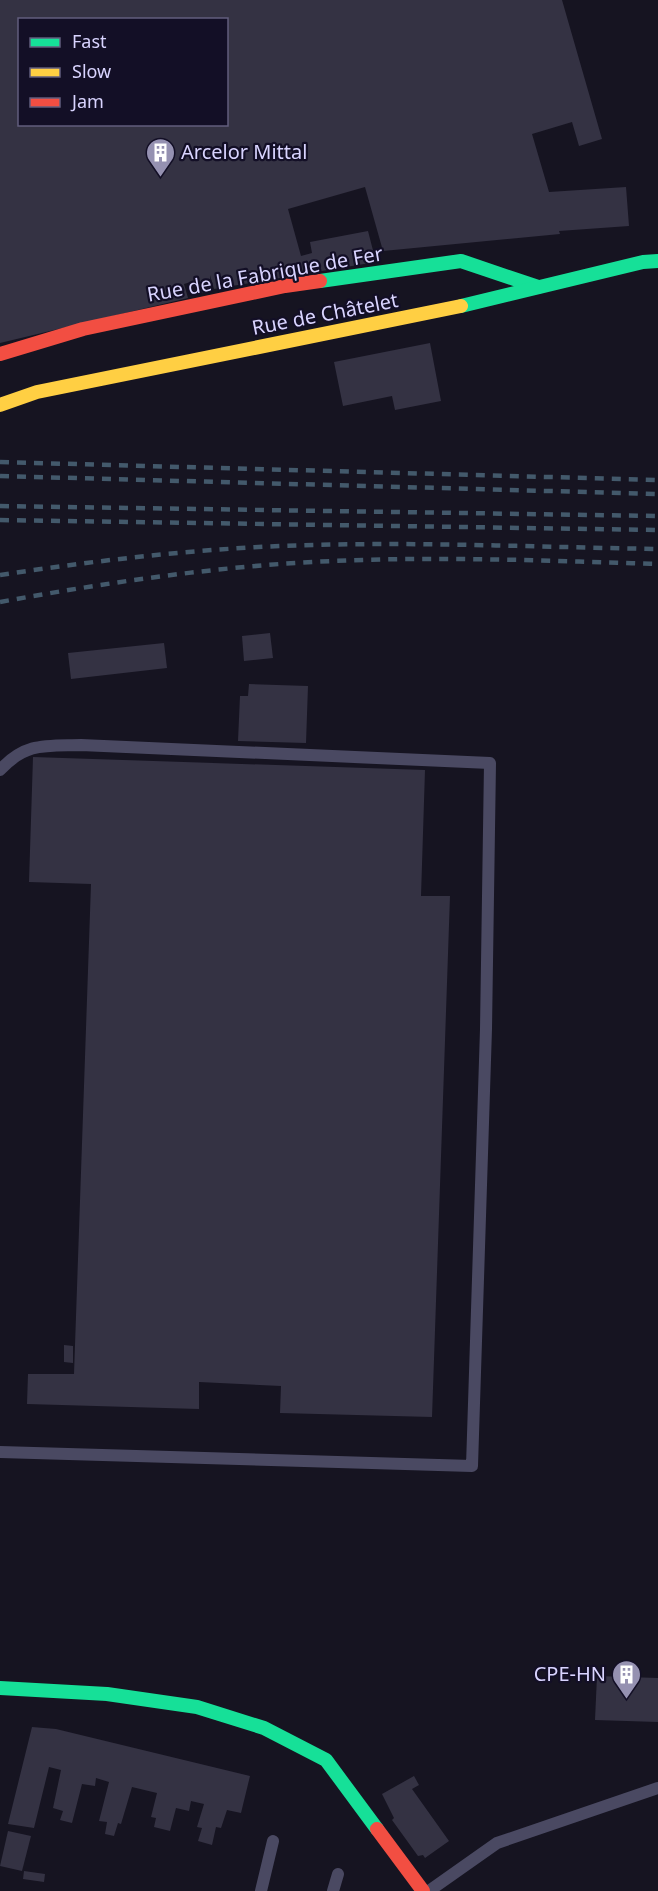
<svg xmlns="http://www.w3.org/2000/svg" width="658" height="1891" viewBox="0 0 658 1891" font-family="'Noto Sans',sans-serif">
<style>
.building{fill:#343243;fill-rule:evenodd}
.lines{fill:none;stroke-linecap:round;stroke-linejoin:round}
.lane{stroke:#4a4962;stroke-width:12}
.fast{stroke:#16e098;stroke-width:14}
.slow{stroke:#ffcf43;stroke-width:14}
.jam{stroke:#f24e42;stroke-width:14}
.rail{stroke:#43596b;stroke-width:4.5;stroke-dasharray:9 8;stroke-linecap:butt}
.labels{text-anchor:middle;stroke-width:4.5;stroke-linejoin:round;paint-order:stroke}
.poi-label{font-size:20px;fill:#d9d4ff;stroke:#130f26;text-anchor:start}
.street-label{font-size:20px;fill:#d9d4ff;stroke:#130f26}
</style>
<rect width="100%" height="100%" fill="#161421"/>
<!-- building -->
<g class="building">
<path d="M 0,0 L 562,0 L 602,139 L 579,146 L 572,122 L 532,134 L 549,192 L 626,187 L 629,226 L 559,231 L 560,234 L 383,251 L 365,187 L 288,209 L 301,256 L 312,253 L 310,242 L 368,231 L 376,262 L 214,289 L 210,275 L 211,291 L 199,293 L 197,280 L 184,284 L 188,298 L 0,343 ZM 20,20 L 226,20 L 226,124 L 20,124 Z"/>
<path d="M 430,343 L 441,401 L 395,410 L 392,396 L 343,406 L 334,362 Z"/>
<path d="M 270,633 L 273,658 L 244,661 L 242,636 Z"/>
<path d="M 164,643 L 167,668 L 71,679 L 68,653 Z"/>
<path d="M 249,684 L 308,686 L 306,743 L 238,741 L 240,696 L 248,696 Z"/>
<path d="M 33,757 L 425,770 L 421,896 L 450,896 L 432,1417 L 280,1413 L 281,1386 L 199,1382 L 199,1409 L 27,1404 L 28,1374 L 74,1374 L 91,884 L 29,882 Z"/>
<path d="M 64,1345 L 73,1346 L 73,1363 L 64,1362 Z"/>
<path d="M 597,1676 L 658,1678 L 658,1722 L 595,1720 Z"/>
<path d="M 32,1727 L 56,1729 L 250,1776 L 241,1813 L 227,1810 L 221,1828 L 216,1827 L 212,1845 L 198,1841 L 202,1828 L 197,1827 L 204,1804 L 191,1801 L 189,1811 L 176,1808 L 170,1831 L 154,1827 L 156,1818 L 151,1817 L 157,1793 L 132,1787 L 121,1824 L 118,1823 L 114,1836 L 105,1834 L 107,1822 L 99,1821 L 109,1782 L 96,1778 L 95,1786 L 82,1784 L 72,1823 L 60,1820 L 63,1811 L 53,1808 L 61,1770 L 49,1767 L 34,1828 L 8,1824 Z"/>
<path d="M 414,1776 L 419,1785 L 412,1789 L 449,1841 L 425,1858 L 423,1855 L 418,1856 L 392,1820 L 394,1818 L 382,1794 Z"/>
<path d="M 8,1831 L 31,1836 L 22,1871 L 0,1866 Z"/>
<path d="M 24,1871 L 45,1874 L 44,1882 L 23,1879 Z"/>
</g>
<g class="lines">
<!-- lane -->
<g class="lane">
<path d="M 0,770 C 26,742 46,746 81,745 L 490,763 L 486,1029 L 472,1466 L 0,1452"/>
<path d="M 261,1891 L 273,1841"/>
<path d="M 333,1891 L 338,1874"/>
<path d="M 429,1891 L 497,1843 L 658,1788"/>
</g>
<!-- fast -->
<g class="fast">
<path d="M 320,281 L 461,261 L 538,287"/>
<path d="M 461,306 L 643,262 L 658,261"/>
<path d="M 0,1688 L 107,1694 L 197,1707 L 264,1728 L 326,1760 L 377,1829"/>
</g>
<!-- slow -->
<path class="slow" d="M 0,405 L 37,392 L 461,306"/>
<!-- jam -->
<g class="jam">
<path d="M 0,354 L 83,329 L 285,286 L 320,281"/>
<path d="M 377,1829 L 423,1891"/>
</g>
<!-- rail -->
<g class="rail">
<path d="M 0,462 L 658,480"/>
<path d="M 0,476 L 658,494"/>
<path d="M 0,506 L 658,516"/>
<path d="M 0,520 L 658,530"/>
<path d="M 0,575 C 93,561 186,550 280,546 C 406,541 532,547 658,549"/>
<path d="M 0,602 C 93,585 186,571 280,564 C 406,555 532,560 658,564"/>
</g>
</g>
<!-- icons -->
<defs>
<symbol id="building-pin" viewBox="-11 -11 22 30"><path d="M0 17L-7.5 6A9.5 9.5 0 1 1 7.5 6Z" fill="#9591b1" stroke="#130f26"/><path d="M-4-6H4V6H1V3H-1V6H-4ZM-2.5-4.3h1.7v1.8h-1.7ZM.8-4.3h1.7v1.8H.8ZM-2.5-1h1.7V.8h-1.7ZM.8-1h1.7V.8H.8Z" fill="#fff"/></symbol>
</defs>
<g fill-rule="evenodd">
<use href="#building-pin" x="144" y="136" width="33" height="45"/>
<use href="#building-pin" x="610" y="1658" width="33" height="45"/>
</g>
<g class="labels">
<!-- poi labels -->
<g class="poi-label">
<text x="181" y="159">Arcelor Mittal</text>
<text x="606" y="1681" text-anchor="end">CPE-HN</text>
</g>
<!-- street labels -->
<g class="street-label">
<text transform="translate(265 274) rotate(-10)" y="7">Rue de la Fabrique de Fer</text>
<text transform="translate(325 314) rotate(-11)" y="7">Rue de Châtelet</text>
</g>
</g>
<!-- legend -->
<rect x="18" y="18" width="210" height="108" fill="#130f26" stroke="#625e7d" stroke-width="1.5"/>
<rect x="30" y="38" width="30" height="9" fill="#16e098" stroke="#625e7d" stroke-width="1.5"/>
<text x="72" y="48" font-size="18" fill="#d9d4ff">Fast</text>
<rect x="30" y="68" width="30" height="9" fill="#ffcf43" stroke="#625e7d" stroke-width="1.5"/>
<text x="72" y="78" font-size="18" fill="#d9d4ff">Slow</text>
<rect x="30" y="98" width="30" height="9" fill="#f24e42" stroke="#625e7d" stroke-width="1.5"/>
<text x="72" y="108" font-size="18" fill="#d9d4ff">Jam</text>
</svg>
